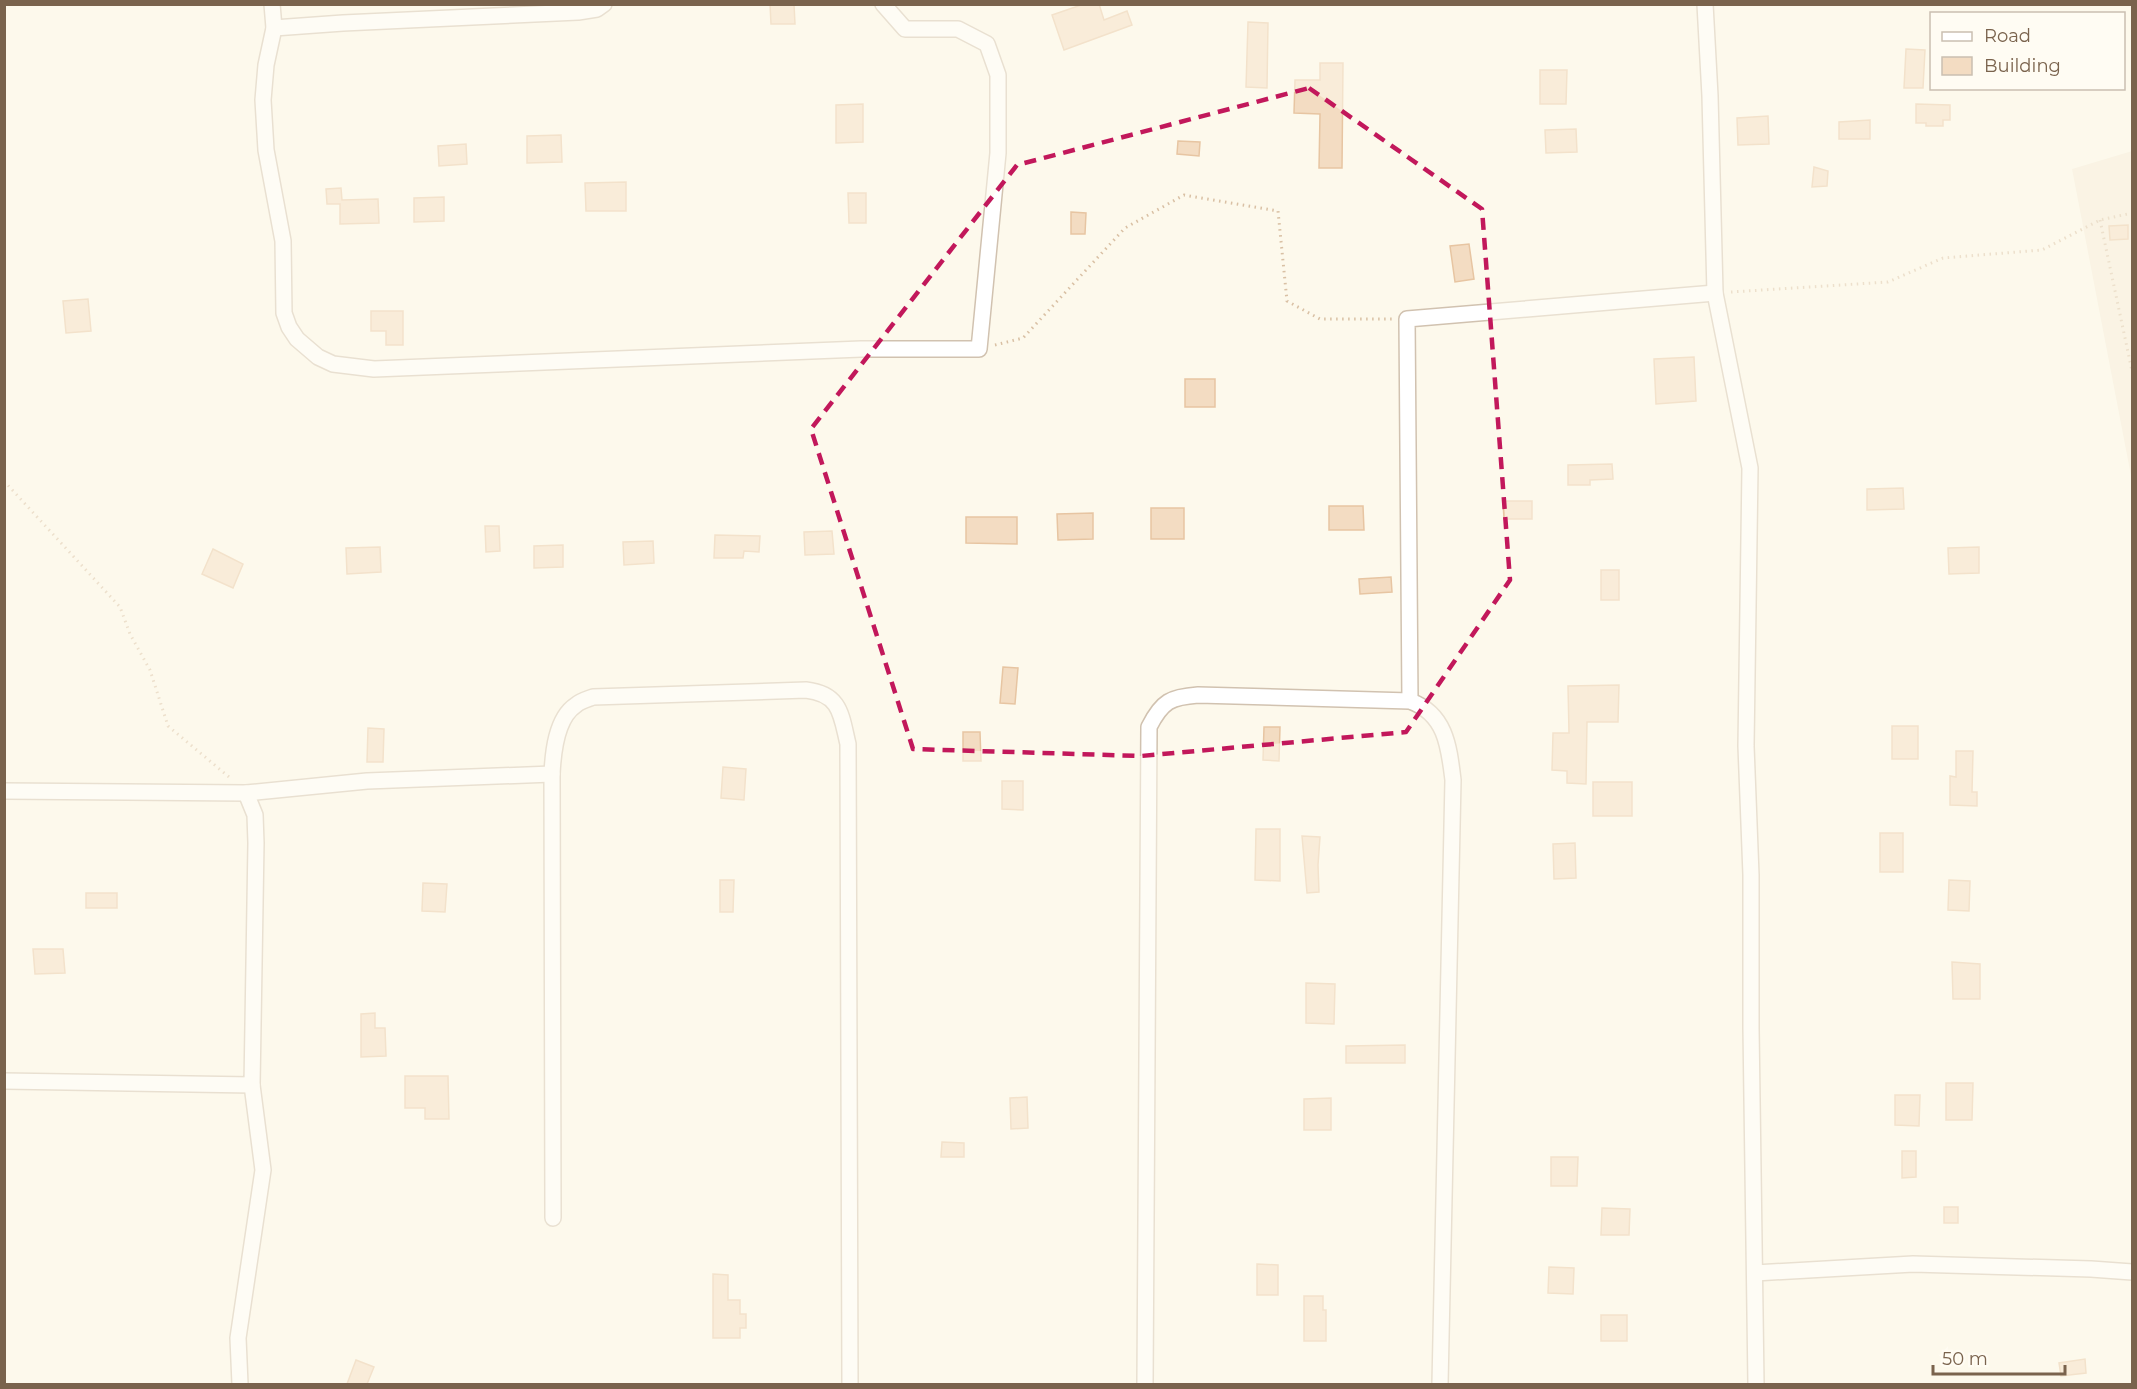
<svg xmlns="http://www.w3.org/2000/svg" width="2137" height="1389" viewBox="0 0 2137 1389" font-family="Montserrat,sans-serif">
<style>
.residential{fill:#f5ecda}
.building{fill:#f3dcc2;stroke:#e7c5a2;stroke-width:1.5}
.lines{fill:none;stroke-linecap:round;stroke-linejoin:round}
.minor-casing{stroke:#d1c2b0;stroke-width:18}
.path{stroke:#d9c0a4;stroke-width:3;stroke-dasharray:1.5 4.5;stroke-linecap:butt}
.minor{stroke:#fff;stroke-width:15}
.marked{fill:none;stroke:#c2185b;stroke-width:4.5;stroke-dasharray:12 8;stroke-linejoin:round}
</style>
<rect width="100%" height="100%" fill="#fdf9ec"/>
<!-- residential -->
<path class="residential" d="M 2132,151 L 2132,481 L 2072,169 Z"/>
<!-- building -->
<g class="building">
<path d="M 770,4 L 794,4 L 795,24 L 771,24 Z"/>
<path d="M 1084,4 L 1099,4 L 1104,20 L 1127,11 L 1132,25 L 1064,50 L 1052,15 Z"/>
<path d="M 1248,22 L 1268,23 L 1267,88 L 1246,87 Z"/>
<path d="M 1906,49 L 1925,50 L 1923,88 L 1904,88 Z"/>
<path d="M 1320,63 L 1343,63 L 1342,168 L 1319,168 L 1320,114 L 1294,113 L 1295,80 L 1320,80 Z"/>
<path d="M 1540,70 L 1567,70 L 1566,104 L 1540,104 Z"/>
<path d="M 863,104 L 863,142 L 836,143 L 836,105 Z"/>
<path d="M 1916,104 L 1950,105 L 1950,120 L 1943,120 L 1943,126 L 1926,126 L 1926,123 L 1916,123 Z"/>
<path d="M 1768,116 L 1769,144 L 1738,145 L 1737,118 Z"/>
<path d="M 1870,120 L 1870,139 L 1839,139 L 1839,122 Z"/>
<path d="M 1576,129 L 1577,152 L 1546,153 L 1545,130 Z"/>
<path d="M 561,135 L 562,162 L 527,163 L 527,136 Z"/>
<path d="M 1178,141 L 1200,142 L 1199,156 L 1177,154 Z"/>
<path d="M 466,144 L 467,164 L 439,166 L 438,146 Z"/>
<path d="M 1814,167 L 1828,171 L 1827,186 L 1812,187 Z"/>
<path d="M 626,182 L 626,211 L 586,211 L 585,183 Z"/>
<path d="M 341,188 L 342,200 L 378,199 L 379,223 L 340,224 L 340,204 L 327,204 L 326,189 Z"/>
<path d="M 848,193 L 866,193 L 866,223 L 849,223 Z"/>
<path d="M 444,197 L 444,221 L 414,222 L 414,198 Z"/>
<path d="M 1071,212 L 1086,213 L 1085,234 L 1071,234 Z"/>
<path d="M 2128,225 L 2128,239 L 2110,240 L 2109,226 Z"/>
<path d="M 1469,244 L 1474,279 L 1455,282 L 1450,246 Z"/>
<path d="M 88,299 L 91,331 L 66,333 L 63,301 Z"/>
<path d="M 371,311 L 403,311 L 403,345 L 386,345 L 386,331 L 371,331 Z"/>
<path d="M 1694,357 L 1696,401 L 1656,404 L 1654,359 Z"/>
<rect x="1185" y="379" width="30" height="28"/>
<path d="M 1612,464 L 1613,479 L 1590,480 L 1590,485 L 1568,485 L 1568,465 Z"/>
<path d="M 1903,488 L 1904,509 L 1867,510 L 1867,489 Z"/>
<path d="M 1503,501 L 1532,501 L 1532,519 L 1504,519 Z"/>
<path d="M 1329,506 L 1363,506 L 1364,530 L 1329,530 Z"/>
<rect x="1151" y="508" width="33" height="31"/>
<path d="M 1093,513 L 1093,539 L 1058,540 L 1057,514 Z"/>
<path d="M 966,517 L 1017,517 L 1017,544 L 966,543 Z"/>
<path d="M 485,526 L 499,526 L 500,551 L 486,552 Z"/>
<path d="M 832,531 L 834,554 L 805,555 L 804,532 Z"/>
<path d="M 715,535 L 760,536 L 759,552 L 744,551 L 743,558 L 714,558 Z"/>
<path d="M 653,541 L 654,563 L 624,565 L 623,542 Z"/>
<path d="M 563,545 L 563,567 L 534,568 L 534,546 Z"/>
<path d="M 380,547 L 381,572 L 347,574 L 346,548 Z"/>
<path d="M 1979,547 L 1979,573 L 1949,574 L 1948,548 Z"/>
<path d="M 213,549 L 243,564 L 233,588 L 202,574 Z"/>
<rect x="1601" y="570" width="18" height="30"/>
<path d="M 1391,577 L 1392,592 L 1360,594 L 1359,579 Z"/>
<path d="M 1003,667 L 1018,668 L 1015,704 L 1000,703 Z"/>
<path d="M 1619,685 L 1618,722 L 1587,722 L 1586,784 L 1567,783 L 1567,771 L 1552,770 L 1553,733 L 1569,733 L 1568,686 Z"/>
<rect x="1892" y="726" width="26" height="33"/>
<path d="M 1264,727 L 1280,727 L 1279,761 L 1263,760 Z"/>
<path d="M 368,728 L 384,729 L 383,762 L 367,762 Z"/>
<path d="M 963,732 L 980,732 L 981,761 L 963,761 Z"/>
<path d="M 1956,751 L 1973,751 L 1972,792 L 1977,792 L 1977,806 L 1950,805 L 1950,776 L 1956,777 Z"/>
<path d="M 723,767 L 746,769 L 744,800 L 721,798 Z"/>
<path d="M 1002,781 L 1023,781 L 1023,810 L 1002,809 Z"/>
<rect x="1593" y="782" width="39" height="34"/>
<path d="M 1256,829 L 1280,829 L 1280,881 L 1255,880 Z"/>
<rect x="1880" y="833" width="23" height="39"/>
<path d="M 1302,836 L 1320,837 L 1318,865 L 1319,892 L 1307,893 Z"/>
<path d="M 1575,843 L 1576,878 L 1554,879 L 1553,844 Z"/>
<path d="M 720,880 L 734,880 L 733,912 L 720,912 Z"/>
<path d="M 1949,880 L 1970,881 L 1969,911 L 1948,910 Z"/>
<path d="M 423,883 L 447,884 L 445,912 L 422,911 Z"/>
<rect x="86" y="893" width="31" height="15"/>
<path d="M 33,949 L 63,949 L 65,973 L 35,974 Z"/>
<path d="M 1952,962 L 1980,964 L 1980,999 L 1953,999 Z"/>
<path d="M 1306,983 L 1335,984 L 1334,1024 L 1306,1023 Z"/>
<path d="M 375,1013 L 375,1028 L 385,1028 L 386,1056 L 361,1057 L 361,1014 Z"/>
<path d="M 1405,1045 L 1405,1063 L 1346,1063 L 1346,1046 Z"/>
<path d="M 405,1076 L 448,1076 L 449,1119 L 425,1119 L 425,1108 L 405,1108 Z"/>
<path d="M 1946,1083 L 1973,1083 L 1972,1120 L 1946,1120 Z"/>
<path d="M 1895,1095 L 1920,1095 L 1919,1126 L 1895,1125 Z"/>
<path d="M 1027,1097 L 1028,1128 L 1011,1129 L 1010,1098 Z"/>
<path d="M 1331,1098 L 1331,1130 L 1304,1130 L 1304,1099 Z"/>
<path d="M 942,1142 L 964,1143 L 964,1157 L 941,1157 Z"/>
<path d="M 1902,1151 L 1916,1151 L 1916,1177 L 1902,1178 Z"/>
<path d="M 1551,1157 L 1578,1157 L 1577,1186 L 1551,1186 Z"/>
<rect x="1944" y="1207" width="14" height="16"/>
<path d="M 1602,1208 L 1630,1209 L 1629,1235 L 1601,1235 Z"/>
<path d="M 1257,1264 L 1278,1265 L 1278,1295 L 1257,1295 Z"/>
<path d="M 1549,1267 L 1574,1268 L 1573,1294 L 1548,1293 Z"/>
<path d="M 713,1274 L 728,1275 L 728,1300 L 740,1300 L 740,1314 L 746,1314 L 746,1328 L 740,1328 L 740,1338 L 713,1338 Z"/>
<path d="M 1304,1296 L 1323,1296 L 1323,1310 L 1326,1310 L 1326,1341 L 1304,1341 Z"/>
<rect x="1601" y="1315" width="26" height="26"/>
<path d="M 2085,1359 L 2086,1373 L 2061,1376 L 2059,1363 Z"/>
<path d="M 356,1360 L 374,1367 L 367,1384 L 347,1384 Z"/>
</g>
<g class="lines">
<defs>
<g id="minor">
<path d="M 272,4 L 274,28 L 266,65 L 263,100 L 266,150 L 283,241 L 284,313 L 289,327 L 297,339 L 318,357 L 333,364 L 374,369 L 861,349 L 979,349 L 998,153 L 998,75 L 987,44 L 958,29 L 905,29 L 883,4"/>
<path d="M 1705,4 L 1710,96 L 1715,293 L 1750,468 L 1746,746 L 1751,875 L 1751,1028 L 1756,1384"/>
<path d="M 274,28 L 343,23 L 578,12 L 597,9 L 604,4"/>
<path d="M 1410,701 L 1407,319 L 1715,293"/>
<path d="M 4,791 L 246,793 L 367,781 L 552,774"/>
<path d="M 4,1081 L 252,1085 L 256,843 L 255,815 L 246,793"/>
<path d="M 553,1218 L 552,774 C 553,753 556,718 576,705 C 580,701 588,699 593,697 L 806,690 C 841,694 841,715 848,744 L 850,1384"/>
<path d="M 1755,1273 L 1913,1264 L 2091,1269 L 2132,1272"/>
<path d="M 240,1384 L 238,1338 L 263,1170 L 252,1085"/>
<path d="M 1145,1384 L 1149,727 C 1162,701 1171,697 1198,695 L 1410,701 C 1446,714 1449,747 1453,780 L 1440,1384"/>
</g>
</defs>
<!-- minor casing -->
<use href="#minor" class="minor-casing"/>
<!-- path -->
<g class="path">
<path d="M 2100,220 L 2132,371"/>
<path d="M 1731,292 L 1888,282 L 1943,258 L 2042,250 L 2100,220 L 2132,213"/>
<path d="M 995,345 L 1023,338 L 1125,228 L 1184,195 L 1278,211 L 1287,301 L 1320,319 L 1393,319"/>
<path d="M 4,481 L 120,607 L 130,634 L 150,670 L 168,726 L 229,777"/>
</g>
<!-- minor -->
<use href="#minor" class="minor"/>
</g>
<!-- marked area -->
<path d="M0 0H2137V1389H0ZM 1309,88 L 1482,209 L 1510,580 L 1406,732 L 1141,756 L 913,749 L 811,429 L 1017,165 Z" fill="#fdf9ec" fill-opacity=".55" fill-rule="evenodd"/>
<path class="marked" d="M 1309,88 L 1482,209 L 1510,580 L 1406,732 L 1141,756 L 913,749 L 811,429 L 1017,165 Z"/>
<!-- border -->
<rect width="2137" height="1389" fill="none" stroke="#7a634d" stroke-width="12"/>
<!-- legend -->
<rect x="1930" y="12" width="195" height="78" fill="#fffcf3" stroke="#cabfb1" stroke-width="1.5"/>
<rect x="1942" y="32" width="30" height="9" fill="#ffffff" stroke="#cabfb1" stroke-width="1.5"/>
<text x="1984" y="42" font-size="18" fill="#7a634d">Road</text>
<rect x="1942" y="57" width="30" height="18" fill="#f3dcc2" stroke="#cabfb1" stroke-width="1.5"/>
<text x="1984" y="72" font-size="18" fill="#7a634d">Building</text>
<!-- scale -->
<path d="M1933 1365v9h132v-9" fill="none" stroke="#7a634d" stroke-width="3"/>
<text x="1942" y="1365" font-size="18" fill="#7a634d" stroke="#fffcf3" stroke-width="4.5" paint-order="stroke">50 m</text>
</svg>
